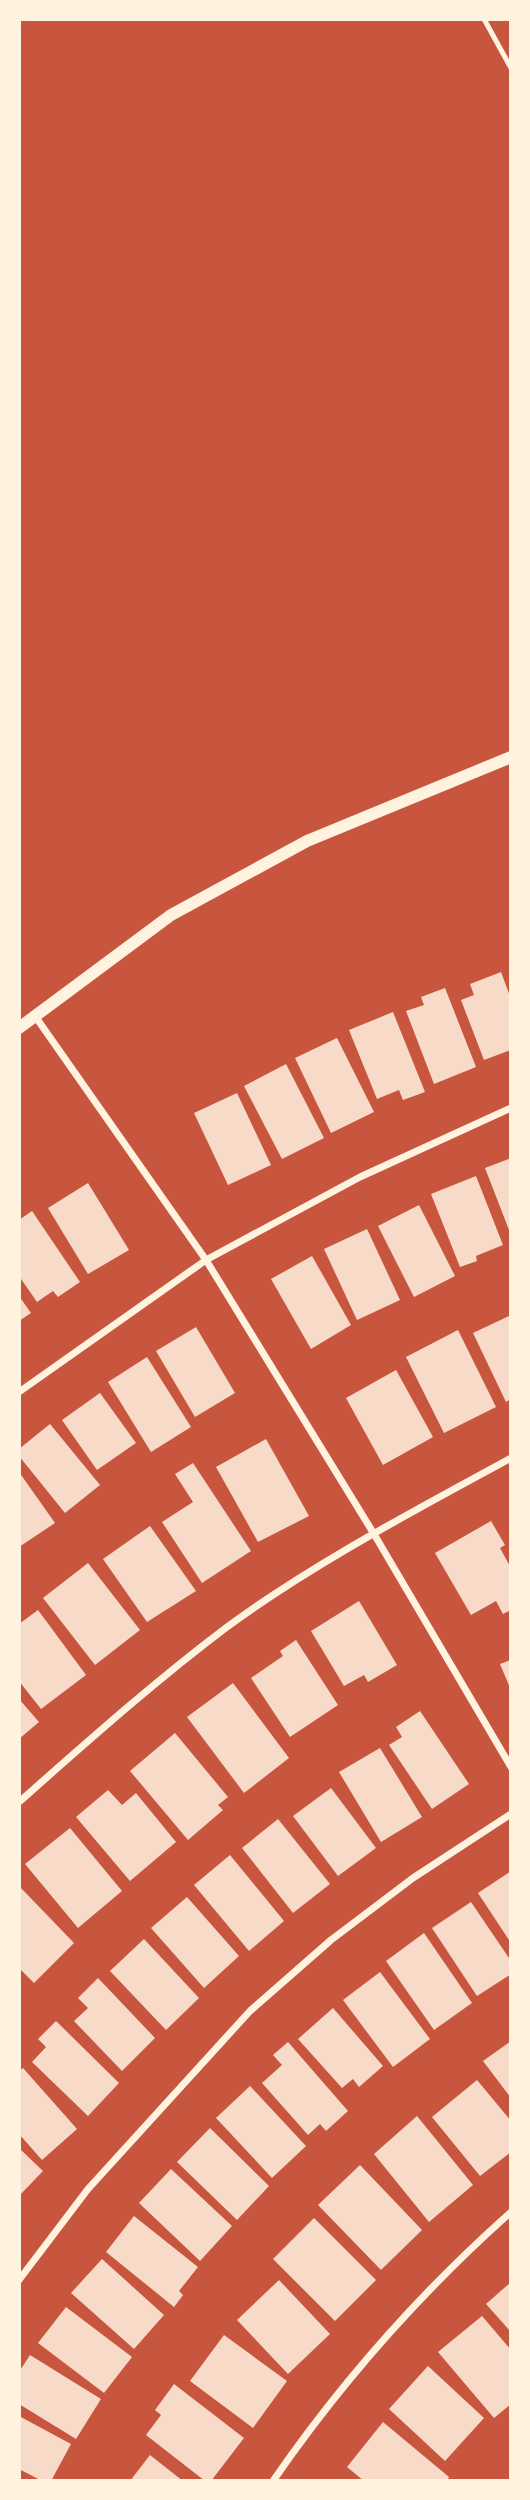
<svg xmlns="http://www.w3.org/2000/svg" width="530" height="2500" viewBox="0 0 530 2500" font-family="Signika,sans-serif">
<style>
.building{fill:#f7dbc8}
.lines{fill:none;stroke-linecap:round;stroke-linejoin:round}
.service{stroke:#fff3e0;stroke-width:5}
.minor{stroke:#fff3e0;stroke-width:7}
.tertiary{stroke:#fff3e0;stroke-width:12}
</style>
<rect width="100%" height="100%" fill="#c8553d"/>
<!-- building -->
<g class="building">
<path d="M 501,972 L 511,999 L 511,1050 L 484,1060 L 461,1000 L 474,995 L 470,984 Z"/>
<path d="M 445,988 L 476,1067 L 434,1084 L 406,1011 L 424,1005 L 421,997 Z"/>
<path d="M 393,1012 L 425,1092 L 403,1100 L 399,1090 L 377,1099 L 349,1030 Z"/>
<path d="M 337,1038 L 374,1112 L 331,1133 L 295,1058 Z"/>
<path d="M 286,1064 L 324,1138 L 282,1159 L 244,1086 Z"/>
<path d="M 237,1093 L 271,1165 L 228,1185 L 194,1113 Z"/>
<path d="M 511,1158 L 511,1235 L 485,1168 Z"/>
<path d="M 476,1176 L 503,1245 L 476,1256 L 477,1261 L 460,1267 L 431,1194 Z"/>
<path d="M 88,1183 L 129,1250 L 88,1274 L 48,1208 Z"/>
<path d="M 419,1205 L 455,1276 L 414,1297 L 378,1226 Z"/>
<path d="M 32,1211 L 80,1282 L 58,1297 L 53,1291 L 37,1302 L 19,1276 L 19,1220 Z"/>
<path d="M 367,1229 L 400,1300 L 357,1320 L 324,1249 Z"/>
<path d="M 312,1256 L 351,1325 L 311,1349 L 271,1279 Z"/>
<path d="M 19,1296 L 31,1313 L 19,1321 Z"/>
<path d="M 511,1315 L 511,1399 L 506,1402 L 473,1333 Z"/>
<path d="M 196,1327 L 235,1393 L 195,1417 L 156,1351 Z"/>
<path d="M 458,1330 L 496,1407 L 444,1433 L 406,1357 Z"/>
<path d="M 147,1357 L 191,1427 L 151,1452 L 108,1382 Z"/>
<path d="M 396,1370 L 433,1437 L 383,1465 L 346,1398 Z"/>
<path d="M 100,1393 L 136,1443 L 97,1470 L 62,1420 Z"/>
<path d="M 50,1424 L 100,1485 L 65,1513 L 19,1456 L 19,1449 Z"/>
<path d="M 266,1439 L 309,1516 L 258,1542 L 216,1467 Z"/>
<path d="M 193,1463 L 251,1551 L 202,1583 L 162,1522 L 193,1502 L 175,1474 Z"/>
<path d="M 19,1472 L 55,1523 L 19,1547 Z"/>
<path d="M 491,1521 L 505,1545 L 500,1548 L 511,1568 L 511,1610 L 503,1614 L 496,1601 L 471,1615 L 435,1553 Z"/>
<path d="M 150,1526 L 196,1591 L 147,1622 L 103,1559 Z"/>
<path d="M 88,1563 L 140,1630 L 95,1665 L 43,1598 Z"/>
<path d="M 359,1601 L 397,1665 L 368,1682 L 364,1675 L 344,1686 L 311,1631 Z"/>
<path d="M 38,1610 L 86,1675 L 41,1709 L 19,1681 L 19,1624 Z"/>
<path d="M 296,1640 L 338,1705 L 290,1737 L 251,1678 L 283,1656 L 280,1651 Z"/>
<path d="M 511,1660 L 511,1690 L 500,1664 Z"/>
<path d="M 233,1683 L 289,1758 L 244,1793 L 187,1717 Z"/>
<path d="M 19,1699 L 39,1722 L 19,1739 Z"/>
<path d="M 420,1711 L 469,1784 L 432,1809 L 389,1745 L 402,1737 L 396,1727 Z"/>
<path d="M 175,1733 L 228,1797 L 218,1805 L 223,1810 L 188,1840 L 130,1771 Z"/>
<path d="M 380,1748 L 422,1817 L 381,1842 L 339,1772 Z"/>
<path d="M 331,1788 L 376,1848 L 338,1876 L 293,1816 Z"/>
<path d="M 108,1790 L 122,1805 L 136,1793 L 176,1842 L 130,1881 L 76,1817 Z"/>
<path d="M 278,1819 L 330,1884 L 293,1913 L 242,1848 Z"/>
<path d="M 70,1828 L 122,1891 L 78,1928 L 25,1864 Z"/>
<path d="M 230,1855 L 284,1921 L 249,1951 L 194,1885 Z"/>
<path d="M 511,1871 L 511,1943 L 478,1893 Z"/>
<path d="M 19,1886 L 74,1943 L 34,1983 L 19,1968 Z"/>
<path d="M 187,1897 L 239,1956 L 204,1988 L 151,1928 Z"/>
<path d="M 471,1902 L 511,1961 L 511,1974 L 477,1996 L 432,1928 Z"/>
<path d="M 424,1933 L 472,2003 L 434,2030 L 386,1961 Z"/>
<path d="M 144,1939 L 199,1998 L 166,2030 L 110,1971 Z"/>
<path d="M 380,1972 L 430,2039 L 393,2067 L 343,2000 Z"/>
<path d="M 98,1978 L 155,2038 L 122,2071 L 74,2021 L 88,2008 L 78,1998 Z"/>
<path d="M 333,2008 L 383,2066 L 359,2087 L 353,2079 L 342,2088 L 298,2039 Z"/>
<path d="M 56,2021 L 119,2083 L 88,2116 L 32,2062 L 46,2047 L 38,2039 Z"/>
<path d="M 511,2041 L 511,2098 L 483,2061 Z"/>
<path d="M 288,2042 L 348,2111 L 326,2131 L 320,2124 L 308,2135 L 262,2083 L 282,2065 L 273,2055 Z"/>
<path d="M 23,2068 L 77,2129 L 42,2160 L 19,2134 L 19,2071 Z"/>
<path d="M 477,2080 L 511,2121 L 511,2152 L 480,2176 L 432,2117 Z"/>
<path d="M 250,2086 L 306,2146 L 272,2178 L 216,2118 Z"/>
<path d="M 417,2116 L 473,2185 L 429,2222 L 374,2154 Z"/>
<path d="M 210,2128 L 269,2186 L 237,2220 L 177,2162 Z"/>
<path d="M 19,2148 L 43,2171 L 19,2196 Z"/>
<path d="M 360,2165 L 422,2230 L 381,2270 L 318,2205 Z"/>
<path d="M 171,2169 L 232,2226 L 200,2261 L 139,2203 Z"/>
<path d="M 134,2216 L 198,2267 L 179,2291 L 183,2295 L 174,2307 L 106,2252 Z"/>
<path d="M 314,2218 L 376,2280 L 335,2321 L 273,2259 Z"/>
<path d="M 102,2259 L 164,2315 L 134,2349 L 71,2293 Z"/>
<path d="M 279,2280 L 330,2334 L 288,2374 L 237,2320 Z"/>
<path d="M 511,2282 L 511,2332 L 486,2304 Z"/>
<path d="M 66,2307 L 132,2357 L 104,2393 L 38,2343 Z"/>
<path d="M 482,2316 L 511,2350 L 511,2404 L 494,2418 L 438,2352 Z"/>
<path d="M 224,2335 L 287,2381 L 253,2428 L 190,2381 Z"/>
<path d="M 30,2355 L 101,2399 L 76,2439 L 19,2404 L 19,2372 Z"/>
<path d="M 428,2366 L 484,2418 L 445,2461 L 389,2409 Z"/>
<path d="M 174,2384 L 244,2438 L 211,2481 L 205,2481 L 146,2435 L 161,2415 L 155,2410 Z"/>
<path d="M 19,2416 L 71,2444 L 51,2481 L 42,2481 L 19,2469 Z"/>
<path d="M 383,2422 L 449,2477 L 447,2481 L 364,2481 L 347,2467 Z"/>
<path d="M 150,2455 L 183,2481 L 130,2481 Z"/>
</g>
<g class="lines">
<!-- service -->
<path class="service" d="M 484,19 L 511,68"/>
<!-- minor -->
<g class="minor">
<path d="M 35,1016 L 206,1260 L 374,1534 L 511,1767"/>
<path d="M 19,1392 L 206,1260 L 360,1177 L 511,1108"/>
<path d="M 19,1802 C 87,1742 154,1682 227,1627 C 314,1563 416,1510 511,1458"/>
<path d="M 19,2280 L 88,2189 L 250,2011 L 331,1940 L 413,1878 L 511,1814"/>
<path d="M 273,2481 C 342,2381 420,2293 511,2212"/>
</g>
<!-- tertiary -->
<path class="tertiary" d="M 19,1028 L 171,915 L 307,841 L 511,757"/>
</g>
<!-- border -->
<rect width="530" height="2500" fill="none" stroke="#fff3e0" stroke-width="42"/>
</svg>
